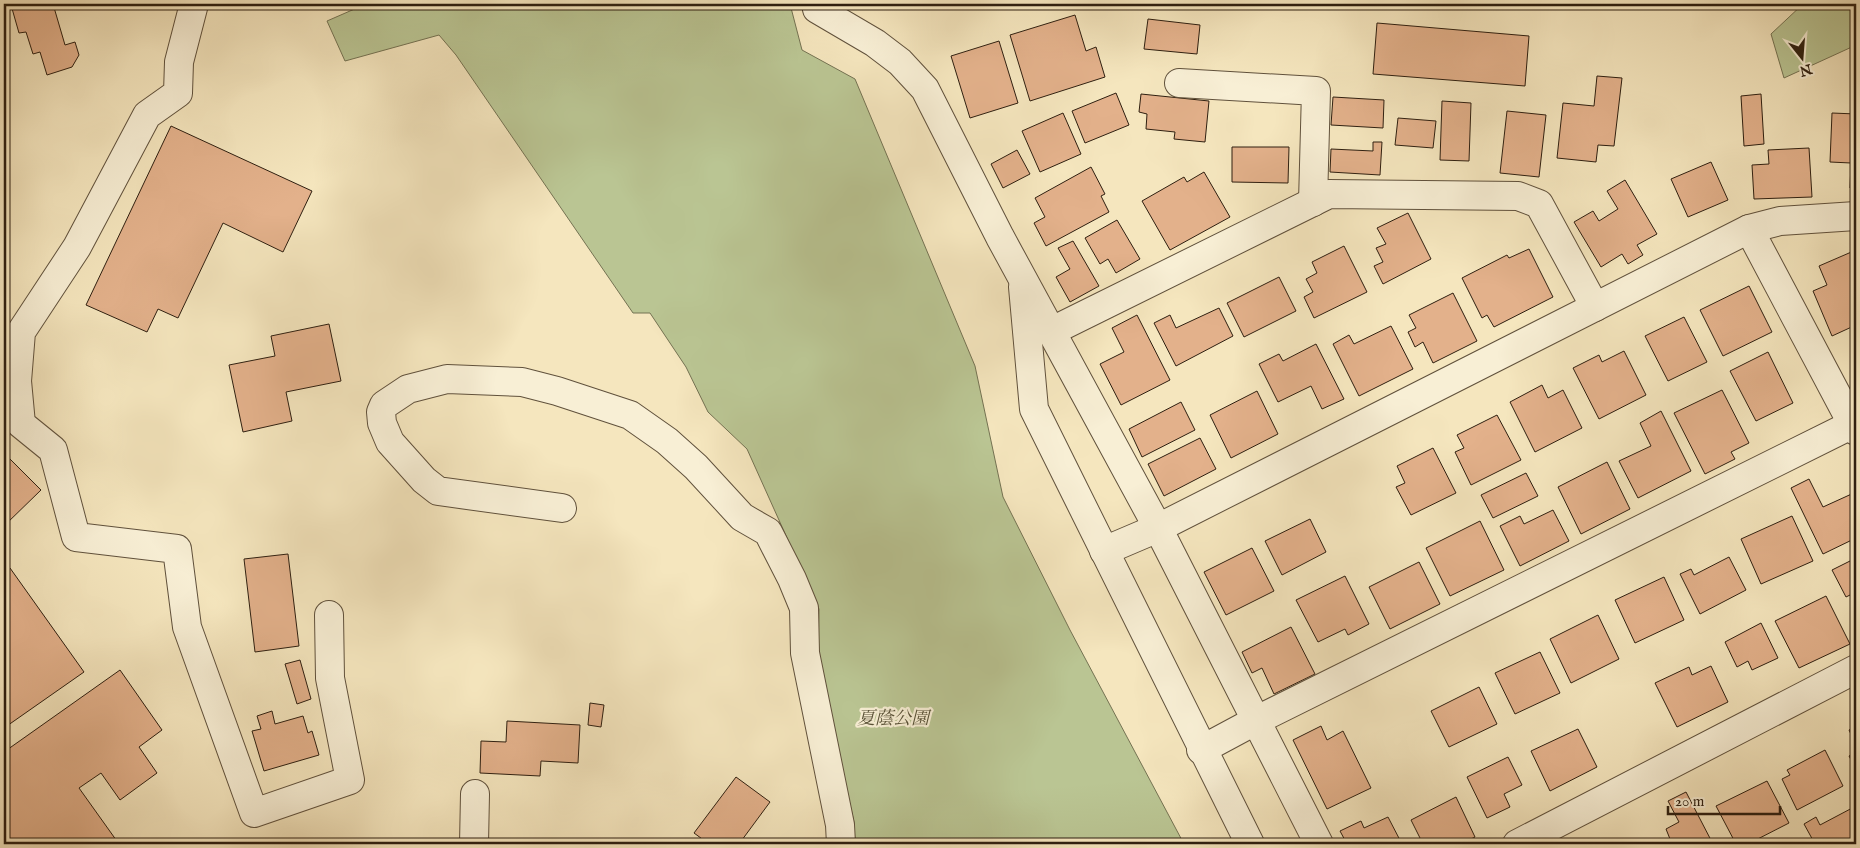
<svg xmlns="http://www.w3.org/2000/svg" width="1860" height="848" viewBox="0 0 1860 848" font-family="'IM FELL English','Noto Serif JP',serif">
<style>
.green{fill:#bac593;stroke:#747252}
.building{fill:#e3b18b;stroke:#2e1f10}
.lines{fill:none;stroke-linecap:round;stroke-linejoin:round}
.minor-casing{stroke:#60513c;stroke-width:30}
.minor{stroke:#f8efd5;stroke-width:28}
.labels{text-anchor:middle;stroke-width:4.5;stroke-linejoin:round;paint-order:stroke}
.park-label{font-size:18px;font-style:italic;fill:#585137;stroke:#f8efd5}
</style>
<rect width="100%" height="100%" fill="#f5e6be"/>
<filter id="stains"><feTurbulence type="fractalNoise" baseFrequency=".004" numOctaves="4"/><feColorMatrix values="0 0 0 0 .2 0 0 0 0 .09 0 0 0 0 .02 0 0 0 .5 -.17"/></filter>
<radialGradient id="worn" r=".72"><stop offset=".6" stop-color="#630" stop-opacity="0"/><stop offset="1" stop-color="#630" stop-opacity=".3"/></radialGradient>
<!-- green -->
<g class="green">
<path d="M 366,4 L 790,4 L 802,50 L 855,79 L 975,366 L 1003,497 L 1070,630 L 1184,844 L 855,844 L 854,822 L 818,665 L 819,609 L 747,449 L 708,412 L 686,367 L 650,313 L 633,313 L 456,55 L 439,35 L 345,61 L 327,21 Z"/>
<path d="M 1803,4 L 1856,4 L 1856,49 L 1854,46 L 1784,78 L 1771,34 Z"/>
</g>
<!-- building -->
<g class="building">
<path d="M 15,4 L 53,4 L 65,45 L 75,42 L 79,55 L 72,67 L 47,75 L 40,52 L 33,54 L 26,32 L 19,33 L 11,5 Z"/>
<path d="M 1075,15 L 1086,51 L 1096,47 L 1105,77 L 1030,101 L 1010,35 Z"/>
<path d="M 1148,19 L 1200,25 L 1197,54 L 1144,49 Z"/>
<path d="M 1377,23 L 1529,36 L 1525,86 L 1373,74 Z"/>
<path d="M 999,41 L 1018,103 L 970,118 L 951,56 Z"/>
<path d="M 1597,76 L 1622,78 L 1614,146 L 1598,145 L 1596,162 L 1557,158 L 1563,103 L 1594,106 Z"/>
<path d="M 1116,93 L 1129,125 L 1085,143 L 1072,111 Z"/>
<path d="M 1141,94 L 1209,101 L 1205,142 L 1174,139 L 1175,132 L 1146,129 L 1147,114 L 1139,112 Z"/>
<path d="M 1761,94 L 1764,144 L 1744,146 L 1741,96 Z"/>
<path d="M 1333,97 L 1384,100 L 1383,128 L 1331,125 Z"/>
<path d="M 1442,101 L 1471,103 L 1469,161 L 1440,160 Z"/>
<path d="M 1507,111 L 1546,115 L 1539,177 L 1500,173 Z"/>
<path d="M 1063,113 L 1081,154 L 1040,172 L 1022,131 Z"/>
<path d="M 1832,113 L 1856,114 L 1856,188 L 1850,188 L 1851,163 L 1830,162 Z"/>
<path d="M 1398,118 L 1436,121 L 1433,148 L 1395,145 Z"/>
<path d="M 171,126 L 312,191 L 283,252 L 223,223 L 178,318 L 158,309 L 147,332 L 86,305 Z"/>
<path d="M 1373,142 L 1382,142 L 1380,175 L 1330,172 L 1331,149 L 1373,151 Z"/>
<path d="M 1232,147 L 1289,147 L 1288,183 L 1232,182 Z"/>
<path d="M 1809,148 L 1812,197 L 1754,199 L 1752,165 L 1769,164 L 1768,150 Z"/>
<path d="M 1017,150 L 1030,174 L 1003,188 L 991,164 Z"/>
<path d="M 1711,162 L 1728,200 L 1688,217 L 1671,179 Z"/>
<path d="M 1091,167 L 1105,194 L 1101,196 L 1109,212 L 1046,246 L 1034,223 L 1045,217 L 1035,198 Z"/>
<path d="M 1204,172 L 1230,217 L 1170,250 L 1142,201 L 1184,177 L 1187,182 Z"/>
<path d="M 1625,180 L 1657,234 L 1637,245 L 1643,255 L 1628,264 L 1622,254 L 1601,267 L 1574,222 L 1593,211 L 1599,221 L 1618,209 L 1607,191 Z"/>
<path d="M 1408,213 L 1431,259 L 1383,284 L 1374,266 L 1383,262 L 1376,248 L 1386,244 L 1377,228 Z"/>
<path d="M 1117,220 L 1140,259 L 1116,273 L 1108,259 L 1100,264 L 1085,238 Z"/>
<path d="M 1073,241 L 1099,286 L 1070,302 L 1056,277 L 1070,269 L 1058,248 Z"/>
<path d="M 1344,246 L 1367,292 L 1314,318 L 1304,297 L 1313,292 L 1306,279 L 1317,273 L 1312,262 Z"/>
<path d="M 1529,249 L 1553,297 L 1494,327 L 1487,315 L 1482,318 L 1462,278 L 1507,255 L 1509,258 Z"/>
<path d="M 1856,250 L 1856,325 L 1832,336 L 1813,291 L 1827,285 L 1819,266 Z"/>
<path d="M 1279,277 L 1296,311 L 1244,337 L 1227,303 Z"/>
<path d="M 1749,286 L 1772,332 L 1723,356 L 1700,310 Z"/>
<path d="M 1453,293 L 1477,341 L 1433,363 L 1423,342 L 1415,347 L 1408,332 L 1416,328 L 1409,315 Z"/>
<path d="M 1219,308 L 1233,336 L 1176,366 L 1154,323 L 1170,315 L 1176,328 Z"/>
<path d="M 1137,315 L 1170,380 L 1121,405 L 1100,364 L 1124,352 L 1112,328 Z"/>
<path d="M 1684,317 L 1707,362 L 1668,381 L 1645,336 Z"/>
<path d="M 329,324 L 341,381 L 286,392 L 292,421 L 243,432 L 229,365 L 275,356 L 271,336 Z"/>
<path d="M 1391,326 L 1413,369 L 1359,396 L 1333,344 L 1349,335 L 1354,344 Z"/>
<path d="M 1316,344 L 1344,399 L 1322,409 L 1311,386 L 1278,402 L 1259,364 L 1279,354 L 1283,361 Z"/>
<path d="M 1624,351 L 1646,395 L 1599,419 L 1573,368 L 1599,355 L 1602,362 Z"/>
<path d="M 1768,352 L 1793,403 L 1756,421 L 1730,371 Z"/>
<path d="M 1542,385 L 1548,398 L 1563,390 L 1582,428 L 1535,452 L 1510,402 Z"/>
<path d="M 1722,390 L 1749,443 L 1731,452 L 1735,459 L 1705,474 L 1674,413 Z"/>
<path d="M 1257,391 L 1278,434 L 1231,458 L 1210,415 Z"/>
<path d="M 1181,402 L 1195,430 L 1142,457 L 1129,429 Z"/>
<path d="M 1661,411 L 1691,471 L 1638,498 L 1619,461 L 1651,446 L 1640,423 Z"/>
<path d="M 1497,415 L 1521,460 L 1471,485 L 1455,452 L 1464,448 L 1457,435 Z"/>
<path d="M 1200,438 L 1216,469 L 1164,496 L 1148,464 Z"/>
<path d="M 1433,448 L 1456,493 L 1411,515 L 1396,487 L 1405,483 L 1397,466 Z"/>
<path d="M 4,453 L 41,490 L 4,526 Z"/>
<path d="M 1607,462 L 1630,509 L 1581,534 L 1558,487 Z"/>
<path d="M 1526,473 L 1538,496 L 1493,518 L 1481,495 Z"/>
<path d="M 1809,479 L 1823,507 L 1856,492 L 1856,538 L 1823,554 L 1791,488 Z"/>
<path d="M 1553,510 L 1569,541 L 1520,566 L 1500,526 L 1520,516 L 1524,524 Z"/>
<path d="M 1792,516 L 1813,561 L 1761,584 L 1741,539 Z"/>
<path d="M 1310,519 L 1326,552 L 1282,575 L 1265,541 Z"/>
<path d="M 1480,521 L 1504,570 L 1450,596 L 1426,548 Z"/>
<path d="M 1252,548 L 1274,591 L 1226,615 L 1204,572 Z"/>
<path d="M 288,554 L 299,646 L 255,652 L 244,559 Z"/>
<path d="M 1729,557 L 1746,590 L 1700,614 L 1680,574 L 1691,569 L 1694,575 Z"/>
<path d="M 1856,558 L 1856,592 L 1846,597 L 1832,570 Z"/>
<path d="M 1419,562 L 1440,604 L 1390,629 L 1369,587 Z"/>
<path d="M 10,568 L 84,672 L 4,728 L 4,572 Z"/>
<path d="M 1345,576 L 1369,624 L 1348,635 L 1345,629 L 1318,642 L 1296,600 Z"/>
<path d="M 1664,577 L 1684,620 L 1635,643 L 1615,600 Z"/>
<path d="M 1826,596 L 1850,644 L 1799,668 L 1775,621 Z"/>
<path d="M 1598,615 L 1619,659 L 1571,683 L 1550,639 Z"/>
<path d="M 1761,623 L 1778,658 L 1752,670 L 1748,661 L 1737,667 L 1725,642 Z"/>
<path d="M 1291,627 L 1315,674 L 1274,694 L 1262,668 L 1252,673 L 1242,652 Z"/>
<path d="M 1540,652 L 1560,693 L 1515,714 L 1495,673 Z"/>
<path d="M 300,660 L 311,699 L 297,704 L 285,664 Z"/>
<path d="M 1711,666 L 1728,702 L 1677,727 L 1655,683 L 1689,667 L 1692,675 Z"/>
<path d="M 120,670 L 162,730 L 139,747 L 157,773 L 120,800 L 101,773 L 79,788 L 119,844 L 4,844 L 4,752 Z"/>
<path d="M 1479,687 L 1497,724 L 1449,747 L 1431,711 Z"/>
<path d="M 590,703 L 604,705 L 601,727 L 588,725 Z"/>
<path d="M 272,711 L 275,724 L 303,716 L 308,733 L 312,731 L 319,755 L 264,771 L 252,731 L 261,729 L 257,716 Z"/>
<path d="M 507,721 L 580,725 L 578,763 L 541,761 L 540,776 L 480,773 L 481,741 L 506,742 Z"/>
<path d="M 1321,726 L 1327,740 L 1343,731 L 1371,788 L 1327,809 L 1293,740 Z"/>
<path d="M 1856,726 L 1856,745 L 1849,730 Z"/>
<path d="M 1578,729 L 1597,767 L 1550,791 L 1531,751 Z"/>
<path d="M 1825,750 L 1843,786 L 1797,810 L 1782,779 L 1790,775 L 1787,770 Z"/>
<path d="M 1856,752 L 1856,769 L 1849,756 Z"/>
<path d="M 1508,757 L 1522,785 L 1504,794 L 1510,807 L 1487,818 L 1467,777 Z"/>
<path d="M 736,777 L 770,802 L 739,844 L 709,844 L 694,833 Z"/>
<path d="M 1767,781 L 1789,823 L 1748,844 L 1736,844 L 1716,806 Z"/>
<path d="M 1686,792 L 1713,844 L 1672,844 L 1666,829 L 1679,822 L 1668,801 Z"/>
<path d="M 1456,797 L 1475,837 L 1461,844 L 1423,844 L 1411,820 Z"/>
<path d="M 1856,806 L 1856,844 L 1830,844 L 1827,839 L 1815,844 L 1804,824 L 1816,817 L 1820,825 Z"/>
<path d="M 1388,817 L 1402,844 L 1347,844 L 1340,831 L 1361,821 L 1364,828 Z"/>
</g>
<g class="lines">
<defs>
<g id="minor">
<path d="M 194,4 L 179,62 L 178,93 L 147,115 L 77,247 L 21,332 L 17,381 L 21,424 L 53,450 L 76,537 L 177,549 L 187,627 L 254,813 L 350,780 L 330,678 L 329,615"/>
<path d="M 816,4 L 817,9 L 875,43 L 900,62 L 925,89 L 1000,237 L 1158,528 L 1319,844"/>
<path d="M 1179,83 L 1316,91 L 1313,202"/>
<path d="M 1749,229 L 1856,431"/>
<path d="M 1023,287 L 1034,409 L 1250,844"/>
<path d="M 1052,331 L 1329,194 L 1518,196 L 1539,204 L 1595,307"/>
<path d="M 562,508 L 438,491 L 424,480 L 390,442 L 382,423 L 381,412 L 384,405 L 408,389 L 447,379 L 522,382 L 557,391 L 630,415 L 667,441 L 696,467 L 742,517 L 768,532 L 792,579 L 804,608 L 805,653 L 840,825 L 841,844"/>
<path d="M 1104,551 L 1158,528 L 1749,229 L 1780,221 L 1856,216"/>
<path d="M 1201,750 L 1255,721 L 1853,424"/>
<path d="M 474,844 L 475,794"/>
<path d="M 1517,844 L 1856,669"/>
</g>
</defs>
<!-- minor casing -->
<use href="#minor" class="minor-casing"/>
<!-- minor -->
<use href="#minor" class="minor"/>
</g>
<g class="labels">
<!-- park labels -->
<g class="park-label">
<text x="893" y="724">夏蔭公園</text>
</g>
</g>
<!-- margin -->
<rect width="1860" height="848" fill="none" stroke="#f5e6be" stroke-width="20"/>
<rect x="5" y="5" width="1850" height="838" fill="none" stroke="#2e1f10" stroke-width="2.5"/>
<rect x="10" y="10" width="1840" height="828" fill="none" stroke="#2e1f10"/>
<!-- north arrow -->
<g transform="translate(1802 58) rotate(163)" stroke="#f8efd5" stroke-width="4" paint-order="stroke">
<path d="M0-4L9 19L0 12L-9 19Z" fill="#2e1f10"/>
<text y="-8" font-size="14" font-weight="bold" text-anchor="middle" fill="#2e1f10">N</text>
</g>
<!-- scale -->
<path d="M1668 806v8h112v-8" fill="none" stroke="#2e1f10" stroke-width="2.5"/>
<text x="1675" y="806" font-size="15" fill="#2e1f10" stroke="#f8efd5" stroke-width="4" paint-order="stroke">20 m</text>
<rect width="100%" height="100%" filter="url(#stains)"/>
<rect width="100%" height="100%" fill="url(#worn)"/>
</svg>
